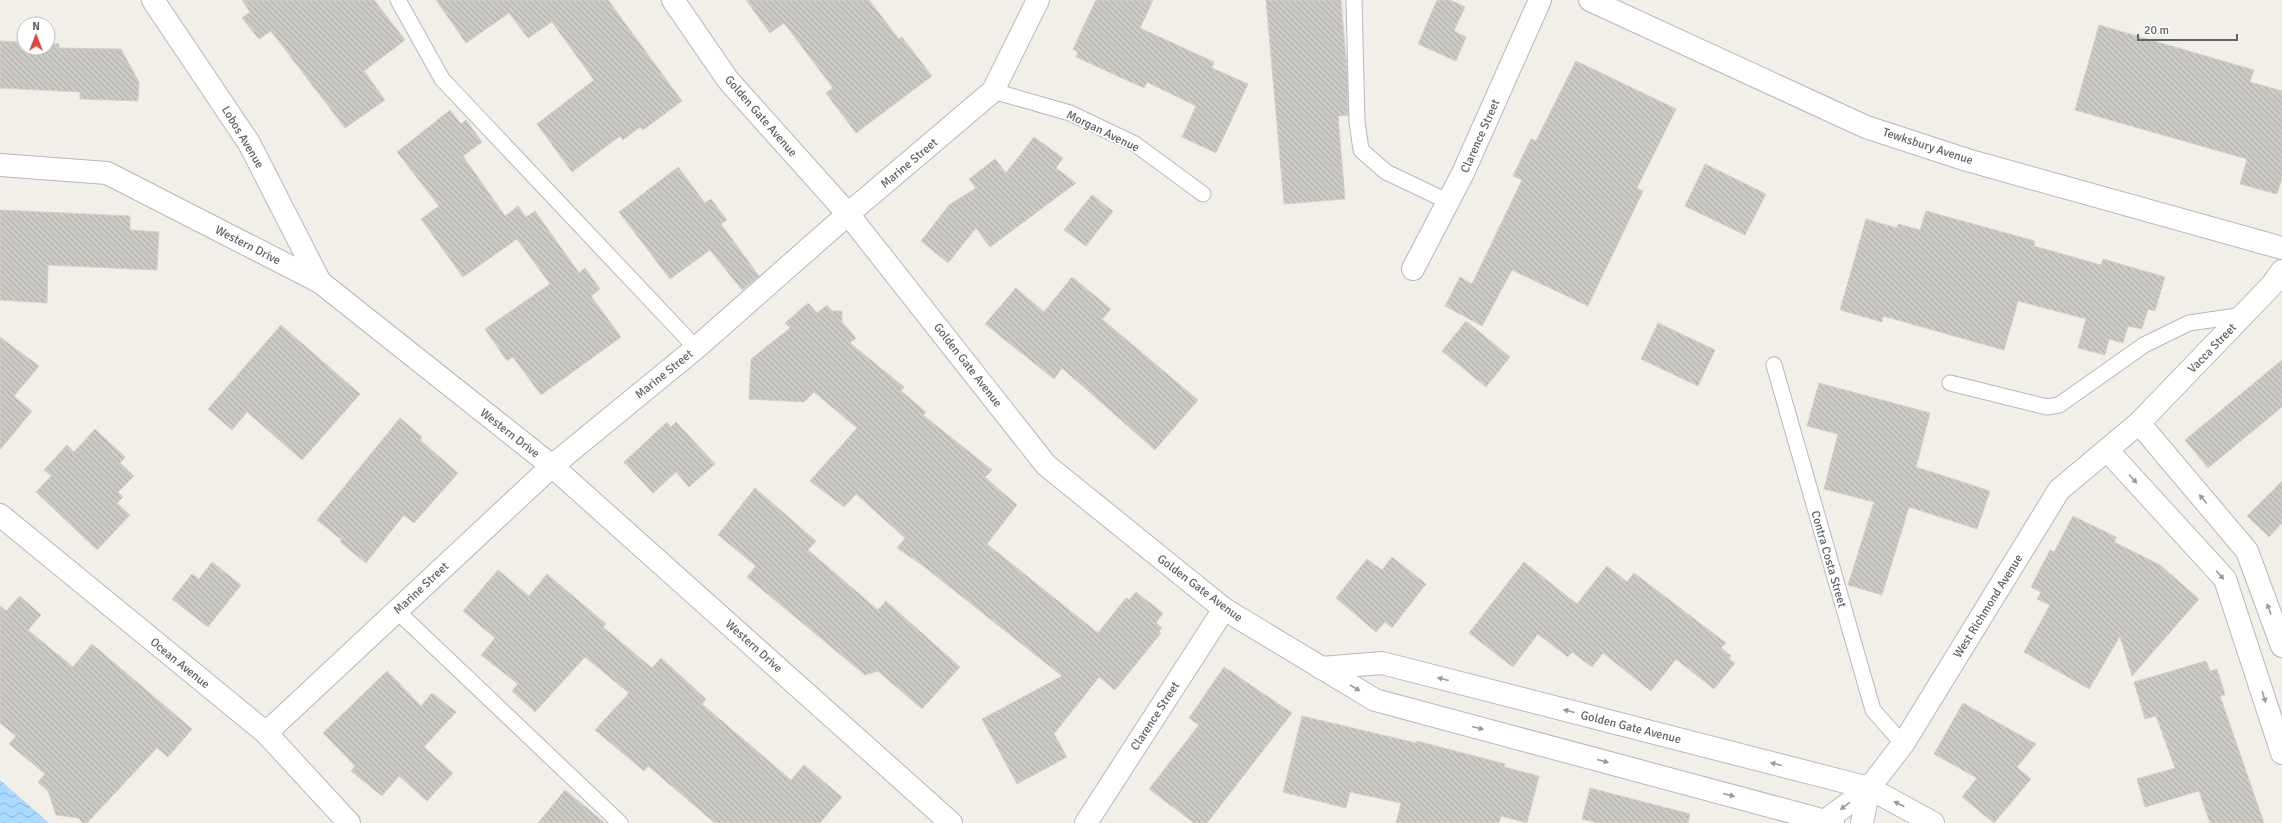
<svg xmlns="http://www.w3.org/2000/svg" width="2282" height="823" viewBox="0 0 2282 823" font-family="Signika,sans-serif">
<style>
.water{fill:url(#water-waves)}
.building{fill:url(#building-back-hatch);stroke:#d6d1c6}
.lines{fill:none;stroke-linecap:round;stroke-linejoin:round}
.service-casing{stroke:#b5b8bc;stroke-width:17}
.minor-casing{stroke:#b5b8bc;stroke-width:24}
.service{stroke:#fff;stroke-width:15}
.minor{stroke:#fff;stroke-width:22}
.oneway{fill:#979a9d}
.labels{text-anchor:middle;stroke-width:4;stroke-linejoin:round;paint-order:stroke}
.street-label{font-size:12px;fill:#5f6368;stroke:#fff}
</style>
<defs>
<pattern id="water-waves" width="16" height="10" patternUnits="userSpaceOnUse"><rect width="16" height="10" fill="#aadaff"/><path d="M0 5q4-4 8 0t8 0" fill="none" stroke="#8eb4d2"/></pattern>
<pattern id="building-back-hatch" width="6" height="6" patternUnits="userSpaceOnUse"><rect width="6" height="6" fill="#cccac5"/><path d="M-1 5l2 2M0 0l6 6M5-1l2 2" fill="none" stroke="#a9a8a4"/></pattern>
</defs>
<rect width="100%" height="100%" fill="#f1efe8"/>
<!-- water -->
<path class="water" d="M 0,780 L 49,823 L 0,823 Z"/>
<!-- building -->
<g class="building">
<path d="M 242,0 L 374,0 L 405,40 L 364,71 L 385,100 L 345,128 L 271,31 L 259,39 L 242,18 L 250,12 Z"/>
<path d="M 436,0 L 608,0 L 682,101 L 643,130 L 640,127 L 623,140 L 620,136 L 572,172 L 537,124 L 594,80 L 552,22 L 528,38 L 509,13 L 466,43 Z"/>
<path d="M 746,0 L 869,0 L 899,39 L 902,37 L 932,76 L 856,133 L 826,93 L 833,88 L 784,23 L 770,33 Z"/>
<path d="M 1096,0 L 1153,0 L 1140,28 L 1214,62 L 1212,68 L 1248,84 L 1216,153 L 1182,137 L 1196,106 L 1147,82 L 1144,88 L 1076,57 L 1078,52 L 1073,49 Z"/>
<path d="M 1266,0 L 1341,0 L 1347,70 L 1348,115 L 1338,116 L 1345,199 L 1284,204 Z"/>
<path d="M 1437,0 L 1450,0 L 1465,7 L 1454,31 L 1466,37 L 1456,61 L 1418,44 Z"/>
<path d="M 2099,25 L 2254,70 L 2250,82 L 2282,91 L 2282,178 L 2277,194 L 2240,184 L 2247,159 L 2075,110 Z"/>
<path d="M 0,41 L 24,42 L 24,48 L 48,48 L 48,43 L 59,44 L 59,48 L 121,49 L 139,82 L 138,101 L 80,99 L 80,92 L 0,88 Z"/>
<path d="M 1576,61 L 1676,109 L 1637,188 L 1643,191 L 1588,306 L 1512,270 L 1482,326 L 1445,306 L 1460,277 L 1472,284 L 1522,180 L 1513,176 L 1531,139 L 1536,141 Z"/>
<path d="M 450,110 L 461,124 L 466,120 L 482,142 L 463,156 L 505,216 L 518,206 L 526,217 L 535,211 L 579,273 L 585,268 L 600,289 L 591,296 L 621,337 L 541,395 L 513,357 L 507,361 L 485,329 L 550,284 L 517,239 L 463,277 L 421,219 L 439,206 L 397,152 Z"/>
<path d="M 1034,137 L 1063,158 L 1056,168 L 1076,183 L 990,247 L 976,228 L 948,263 L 921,241 L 949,205 L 976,188 L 969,179 L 995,159 L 1006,173 Z"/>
<path d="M 1705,164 L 1766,194 L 1745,235 L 1685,206 Z"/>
<path d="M 678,167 L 705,203 L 711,199 L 727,220 L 721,224 L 759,276 L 742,290 L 710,250 L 670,279 L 619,212 Z"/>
<path d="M 1092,195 L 1113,211 L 1086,246 L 1064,230 Z"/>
<path d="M 0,210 L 130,216 L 130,230 L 159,232 L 157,270 L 48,265 L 47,303 L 0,300 Z"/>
<path d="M 1926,211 L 2035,241 L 2034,246 L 2101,265 L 2103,259 L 2165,277 L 2155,311 L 2148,309 L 2142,329 L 2128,326 L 2123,343 L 2109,339 L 2105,355 L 2078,348 L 2086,319 L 2018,301 L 2004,350 L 1883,316 L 1882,322 L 1840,310 L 1866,219 L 1897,228 L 1898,224 L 1920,230 Z"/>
<path d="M 1072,277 L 1111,309 L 1102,319 L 1198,400 L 1155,450 L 1062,368 L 1054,379 L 985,324 L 1016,288 L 1044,312 Z"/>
<path d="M 808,303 L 817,313 L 827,305 L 832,311 L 842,311 L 842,322 L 856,338 L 850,343 L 904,387 L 901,391 L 926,412 L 923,415 L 992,470 L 985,477 L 1017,505 L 987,544 L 1098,633 L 1126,598 L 1129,600 L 1136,592 L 1163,613 L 1156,623 L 1162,628 L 1159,631 L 1161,633 L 1115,690 L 1099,677 L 1054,734 L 1067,757 L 1017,784 L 982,719 L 1062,676 L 922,565 L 897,548 L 905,538 L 856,494 L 844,507 L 810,481 L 857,428 L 814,392 L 804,402 L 749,399 L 751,359 L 790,328 L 785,323 Z"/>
<path d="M 1466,321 L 1510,357 L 1486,387 L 1442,351 Z"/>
<path d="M 1658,323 L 1715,350 L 1698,386 L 1641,359 Z"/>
<path d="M 281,325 L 360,394 L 302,460 L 247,412 L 232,430 L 208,409 Z"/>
<path d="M 0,337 L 39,366 L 14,396 L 32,411 L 0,450 Z"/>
<path d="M 2282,360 L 2282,407 L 2208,468 L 2185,440 Z"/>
<path d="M 1819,383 L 1930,413 L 1916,467 L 1990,491 L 1977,529 L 1909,507 L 1882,595 L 1848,585 L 1874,502 L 1824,489 L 1838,434 L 1807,426 Z"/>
<path d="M 400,418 L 422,437 L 420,440 L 458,473 L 414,523 L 404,515 L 366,563 L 340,542 L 342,540 L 317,520 Z"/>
<path d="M 667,422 L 671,427 L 676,422 L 715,464 L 689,487 L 676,472 L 653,493 L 624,462 Z"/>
<path d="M 95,429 L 125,457 L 120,463 L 134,476 L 118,492 L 123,497 L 117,503 L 130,515 L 97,550 L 36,492 L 51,476 L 44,470 L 67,445 L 74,452 Z"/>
<path d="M 2282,481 L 2282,523 L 2269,537 L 2247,516 Z"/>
<path d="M 755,488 L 816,541 L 808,550 L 878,610 L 886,601 L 960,667 L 922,709 L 878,671 L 865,675 L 747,577 L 756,566 L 718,535 Z"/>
<path d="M 2073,516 L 2116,537 L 2114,542 L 2160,565 L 2199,599 L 2132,676 L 2120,636 L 2089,689 L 2024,652 L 2050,605 L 2037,599 L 2041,592 L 2031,587 L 2050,550 L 2054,552 Z"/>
<path d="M 1392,557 L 1426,584 L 1392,628 L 1385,622 L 1376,632 L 1336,598 L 1367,559 L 1382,570 Z"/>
<path d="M 212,562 L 241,585 L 208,627 L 172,599 L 192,574 L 199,579 Z"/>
<path d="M 1524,562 L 1577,604 L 1607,566 L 1627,582 L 1634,573 L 1726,643 L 1721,648 L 1731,656 L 1729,659 L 1735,663 L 1714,689 L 1676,659 L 1651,691 L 1603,653 L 1592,667 L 1572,652 L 1568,657 L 1538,634 L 1513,667 L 1469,633 Z"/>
<path d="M 498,570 L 529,596 L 547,574 L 606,624 L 603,627 L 652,668 L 661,658 L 706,699 L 702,704 L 791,780 L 804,765 L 842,797 L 820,823 L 715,823 L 648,766 L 644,771 L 595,730 L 629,693 L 585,657 L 535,712 L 512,691 L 518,684 L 481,655 L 495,638 L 463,611 Z"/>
<path d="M 20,596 L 41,615 L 28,630 L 73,667 L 92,644 L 192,729 L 168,757 L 157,748 L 87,823 L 83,823 L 78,818 L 56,815 L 48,791 L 38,782 L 45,774 L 9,744 L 16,736 L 0,723 L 0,606 L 6,611 Z"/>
<path d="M 2206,661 L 2210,671 L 2217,669 L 2225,695 L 2220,696 L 2264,823 L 2210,823 L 2199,791 L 2145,807 L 2137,779 L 2175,768 L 2156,716 L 2145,719 L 2134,682 Z"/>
<path d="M 1224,667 L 1292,713 L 1207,823 L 1194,823 L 1149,789 L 1199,725 L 1189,718 Z"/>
<path d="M 387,671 L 421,706 L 432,693 L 456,712 L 424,747 L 453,773 L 427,801 L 399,776 L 382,796 L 351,771 L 355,766 L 323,733 Z"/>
<path d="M 1963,703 L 2036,744 L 2017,767 L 2031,779 L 1994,823 L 1962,797 L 1977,778 L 1934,754 Z"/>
<path d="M 1302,716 L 1416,743 L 1417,741 L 1505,764 L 1504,767 L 1539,776 L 1527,823 L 1501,816 L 1499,823 L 1396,823 L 1401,803 L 1350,792 L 1346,808 L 1283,792 Z"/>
<path d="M 1590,788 L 1690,814 L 1688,823 L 1598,823 L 1582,819 Z"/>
<path d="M 565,790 L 605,823 L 538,823 Z"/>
</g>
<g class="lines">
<defs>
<g id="service">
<path d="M 398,0 L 442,79 L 696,348"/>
<path d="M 1354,0 L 1357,122 L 1361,150 L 1386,172 L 1449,202"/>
<path d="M 993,91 L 1070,113 L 1135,144 L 1203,194"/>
<path d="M 1774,365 L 1873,710 L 1903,744"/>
<path d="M 1950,383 L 2047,407 L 2059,405 L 2144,345 L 2189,323 L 2244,315"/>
<path d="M 397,611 L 620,823"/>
</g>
<g id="minor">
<path d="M 153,0 L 249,143 L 320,282"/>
<path d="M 673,0 L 728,80 L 848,214 L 1046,465 L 1224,609 L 1375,700 L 1833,823"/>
<path d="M 1590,0 L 1866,127 L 1967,160 L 2282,248"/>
<path d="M 0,165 L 107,173 L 320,282 L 552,466 L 951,823"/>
<path d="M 1413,269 L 1463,173 L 1540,0"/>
<path d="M 2139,423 L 2247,551 L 2282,646"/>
<path d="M 2107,450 L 2225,579 L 2282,753"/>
<path d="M 0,515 L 266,733 L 349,823"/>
<path d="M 1321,668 L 1382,663 L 1869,788 L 1933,823"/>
<path d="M 266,733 L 552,466 L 696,348 L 848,214 L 993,91 L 1038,0"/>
<path d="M 1086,823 L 1224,609"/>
<path d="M 1822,823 L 1869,788"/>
<path d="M 1862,823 L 1869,788 L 1903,744 L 2059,490 L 2139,423 L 2272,285 L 2282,271"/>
</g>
</defs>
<!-- service casing -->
<use href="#service" class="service-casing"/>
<!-- minor casing -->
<use href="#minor" class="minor-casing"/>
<!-- service -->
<use href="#service" class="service"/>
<!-- minor -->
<use href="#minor" class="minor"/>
</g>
<!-- one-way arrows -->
<defs><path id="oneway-solid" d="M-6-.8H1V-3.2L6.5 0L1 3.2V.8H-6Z"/></defs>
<g class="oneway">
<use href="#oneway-solid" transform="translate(2133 479) rotate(48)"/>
<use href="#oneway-solid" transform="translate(2203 499) rotate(-130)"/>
<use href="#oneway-solid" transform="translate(2220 575) rotate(49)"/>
<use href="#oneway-solid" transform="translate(2269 609) rotate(-110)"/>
<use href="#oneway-solid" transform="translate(1443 679) rotate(-166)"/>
<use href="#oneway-solid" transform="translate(1355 688) rotate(31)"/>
<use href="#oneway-solid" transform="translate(2264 697) rotate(72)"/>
<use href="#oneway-solid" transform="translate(1569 711) rotate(-166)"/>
<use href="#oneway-solid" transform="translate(1478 728) rotate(15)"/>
<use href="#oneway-solid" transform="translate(1603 761) rotate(15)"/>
<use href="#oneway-solid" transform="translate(1776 764) rotate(-166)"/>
<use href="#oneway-solid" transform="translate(1729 795) rotate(15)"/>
<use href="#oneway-solid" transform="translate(1899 804) rotate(-152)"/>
<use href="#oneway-solid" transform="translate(1845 806) rotate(143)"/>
</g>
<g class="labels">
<!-- street labels -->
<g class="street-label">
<text transform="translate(761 116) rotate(49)" y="4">Golden Gate Avenue</text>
<text transform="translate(1103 131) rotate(26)" y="4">Morgan Avenue</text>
<text transform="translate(1480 136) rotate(-66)" y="4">Clarence Street</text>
<text transform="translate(243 137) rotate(59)" y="4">Lobos Avenue</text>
<text transform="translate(1928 146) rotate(18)" y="4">Tewksbury Avenue</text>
<text transform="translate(909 163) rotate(-40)" y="4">Marine Street</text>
<text transform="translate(248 245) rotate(27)" y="4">Western Drive</text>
<text transform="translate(2212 348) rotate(-46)" y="4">Vacca Street</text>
<text transform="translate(968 365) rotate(52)" y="4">Golden Gate Avenue</text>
<text transform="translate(664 374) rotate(-39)" y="4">Marine Street</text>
<text transform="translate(510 433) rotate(38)" y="4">Western Drive</text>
<text transform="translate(1829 559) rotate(74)" y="4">Contra Costa Street</text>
<text transform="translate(421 588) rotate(-43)" y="4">Marine Street</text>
<text transform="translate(1200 588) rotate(37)" y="4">Golden Gate Avenue</text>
<text transform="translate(1988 606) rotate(-58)" y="4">West Richmond Avenue</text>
<text transform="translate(754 646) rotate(42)" y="4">Western Drive</text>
<text transform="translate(180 663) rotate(39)" y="4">Ocean Avenue</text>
<text transform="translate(1155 716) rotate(-57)" y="4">Clarence Street</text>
<text transform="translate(1631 727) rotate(14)" y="4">Golden Gate Avenue</text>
</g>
</g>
<!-- north arrow -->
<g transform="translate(36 36)"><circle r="19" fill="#ffffff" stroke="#bfc1c3"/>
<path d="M0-3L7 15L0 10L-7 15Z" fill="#ea4335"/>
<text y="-6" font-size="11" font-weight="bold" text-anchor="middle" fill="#5f6368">N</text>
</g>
<!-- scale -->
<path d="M2138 34v6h99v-6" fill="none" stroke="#5f6368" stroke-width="2"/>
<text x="2144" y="34" font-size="12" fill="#5f6368" stroke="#ffffff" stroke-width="3" paint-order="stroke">20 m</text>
</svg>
